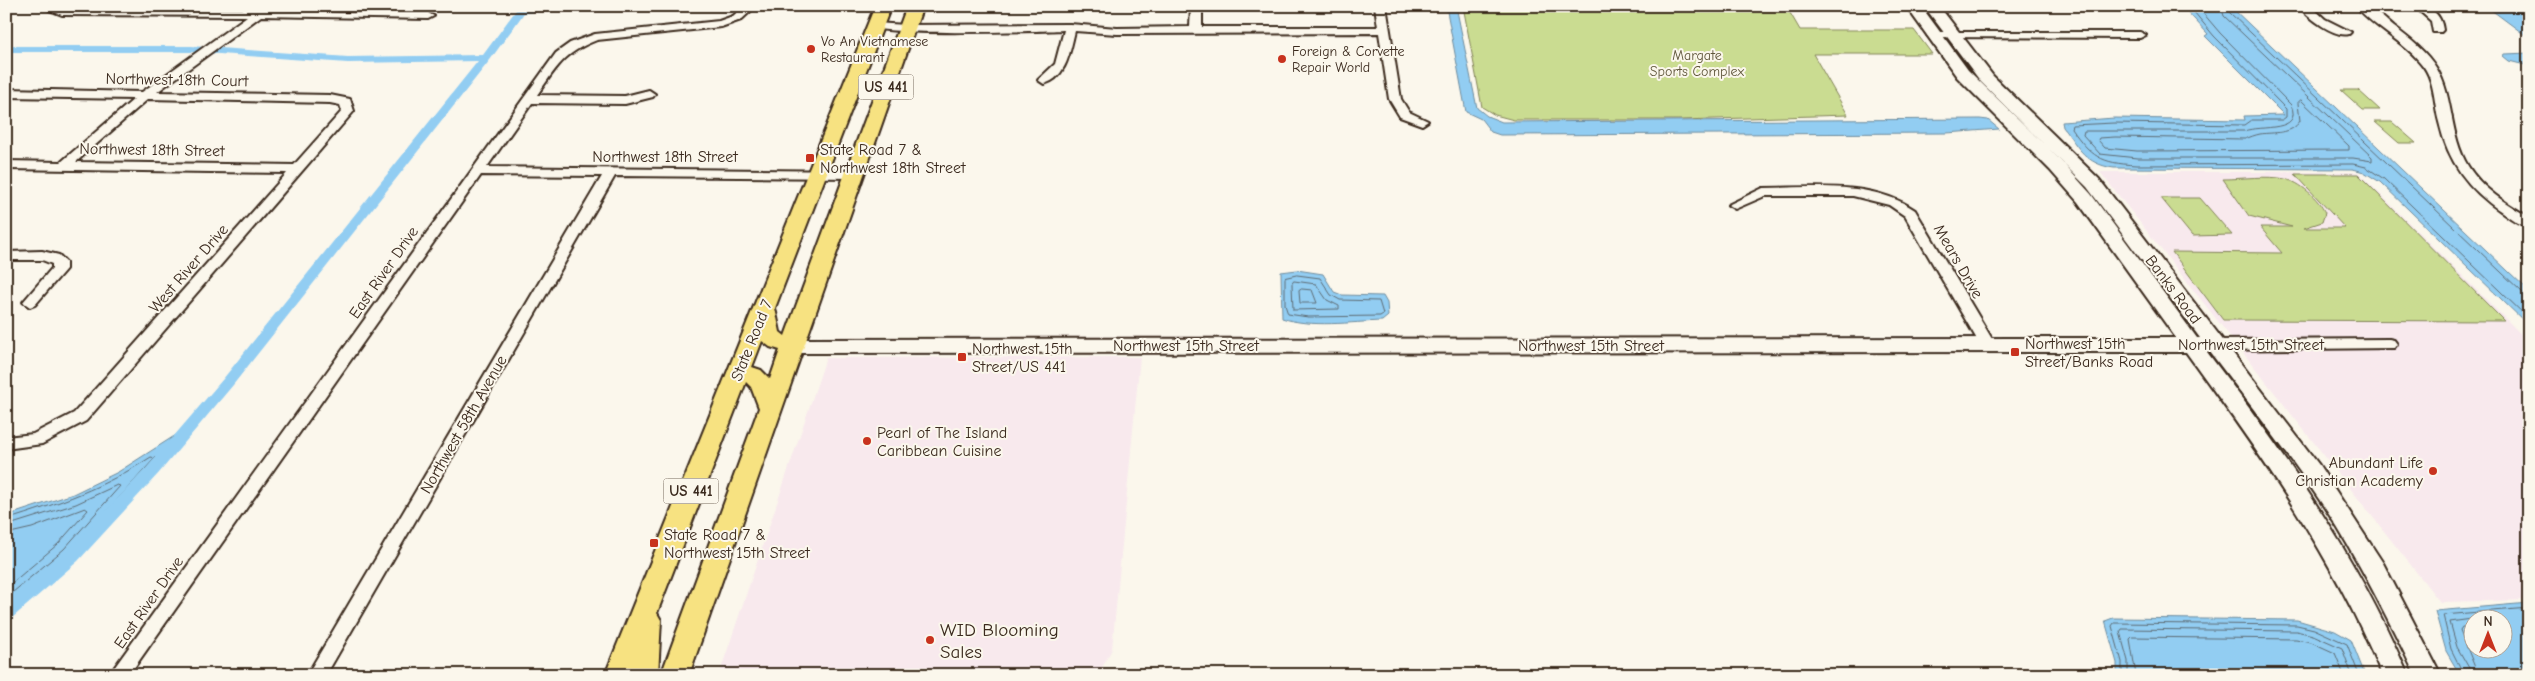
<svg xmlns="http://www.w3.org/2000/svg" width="2535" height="681" viewBox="0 0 2535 681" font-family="'Comic Neue',sans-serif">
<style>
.built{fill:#f8e9ed}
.green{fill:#cadc91;stroke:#828358}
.water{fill:#92cdf2;stroke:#6f8c9d;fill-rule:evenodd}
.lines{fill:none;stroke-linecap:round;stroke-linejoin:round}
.shore{stroke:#5e6b73;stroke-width:1}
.canal{fill:#92cdf2;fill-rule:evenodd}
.street-casing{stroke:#3b2a1e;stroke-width:4}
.secondary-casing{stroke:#3b2a1e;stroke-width:4}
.primary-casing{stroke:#3b2a1e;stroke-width:4}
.street{fill:#fbf7ec;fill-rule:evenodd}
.secondary{fill:#fbf7ec;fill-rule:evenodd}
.primary{fill:#f7e281;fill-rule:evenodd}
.poi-dot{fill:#c8321e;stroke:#fbf7ec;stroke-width:2}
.labels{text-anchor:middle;stroke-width:4;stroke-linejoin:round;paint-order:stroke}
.far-poi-label{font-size:14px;fill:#3b2a1e;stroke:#fbf7ec;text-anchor:start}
.far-park-label{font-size:14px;fill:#5f563b;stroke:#fbf7ec}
.shield{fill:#fbf7ec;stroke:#75685c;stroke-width:1}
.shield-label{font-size:15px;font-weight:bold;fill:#3b2a1e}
.street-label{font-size:16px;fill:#3b2a1e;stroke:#fbf7ec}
.poi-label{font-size:16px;fill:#3b2a1e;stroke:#fbf7ec;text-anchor:start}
.near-poi-label{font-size:19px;fill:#3b2a1e;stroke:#fbf7ec;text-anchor:start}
</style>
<rect width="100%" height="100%" fill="#fbf7ec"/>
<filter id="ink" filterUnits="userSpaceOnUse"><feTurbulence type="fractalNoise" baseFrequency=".02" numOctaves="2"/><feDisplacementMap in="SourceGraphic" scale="10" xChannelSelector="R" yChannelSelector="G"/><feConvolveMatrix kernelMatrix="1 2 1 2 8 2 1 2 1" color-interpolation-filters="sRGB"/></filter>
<g filter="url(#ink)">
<!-- built -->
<g class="built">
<path d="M 2100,172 L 2358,172 L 2529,342 L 2529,600 L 2440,602 Z"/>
<path d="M 1140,357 L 1112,649 L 1098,675 L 719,675 L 826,358 Z"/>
</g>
<!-- green -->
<g class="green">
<path d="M 1463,6 L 1786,6 L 1800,30 L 1914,30 L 1932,54 L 1813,54 L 1848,115 L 1681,120 L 1514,120 L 1495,115 L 1482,107 Z"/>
<path d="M 2341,90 L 2358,90 L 2380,110 L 2363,110 Z"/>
<path d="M 2375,122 L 2392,122 L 2416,143 L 2399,143 Z"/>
<path d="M 2295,174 L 2358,174 L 2504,321 L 2223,320 L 2172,252 L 2282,253 L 2260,227 L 2292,227 L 2249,216 L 2223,179 C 2241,179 2268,175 2285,179 C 2300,182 2319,199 2325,213 L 2322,222 L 2304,228 L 2345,228 Z"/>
<path d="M 2161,198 L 2200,198 L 2232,235 L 2192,236 Z"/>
</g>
<!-- water -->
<g class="water">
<path d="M 1446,6 L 1456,6 L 1477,108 L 1487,116 L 1502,122 L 1980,119 L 1988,120 L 1999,129 L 1947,133 L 1500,135 L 1491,132 L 1481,119 L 1466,112 Z"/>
<path d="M 2182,6 L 2230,6 L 2529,291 L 2529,326 L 2380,182 L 2364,172 L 2353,169 L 2114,168 C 2085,164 2079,148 2063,127 L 2062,122 L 2114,118 L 2245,120 L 2244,116 L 2284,115 L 2205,36 L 2208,34 Z"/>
<path d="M 2486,6 L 2513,6 L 2529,18 L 2529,38 Z"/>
<path d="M 2529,53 L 2529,66 L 2509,61 L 2503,56 L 2504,54 Z"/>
<path d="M 1297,270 L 1323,274 L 1334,292 L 1342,295 L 1383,296 L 1387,303 L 1388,316 L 1382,321 C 1352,322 1310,328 1282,318 L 1281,272 Z"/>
<path d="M 190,426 L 154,469 L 72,557 L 6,613 L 6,516 L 73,494 L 118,472 Z"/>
<path d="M 2529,603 L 2529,675 L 2460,675 L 2446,651 L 2435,611 ZM 2502,618 L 2502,648 L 2472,648 L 2472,618 Z"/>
<path d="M 2113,618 L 2297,620 L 2335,631 L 2351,640 L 2365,675 L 2117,675 L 2117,663 L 2105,621 Z"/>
</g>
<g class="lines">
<!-- shore -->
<g class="shore">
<path d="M 2189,6 L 2214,36 L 2286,109 L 2286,117 L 2282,120 L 2251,120 L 2244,125 L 2114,123 L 2072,125 L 2071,128 C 2092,157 2100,163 2136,165 L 2353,164 L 2366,167 L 2384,179 L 2529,319"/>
<path d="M 2197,6 L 2220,33 L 2291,105 C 2303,133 2261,125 2244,131 L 2084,131 L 2083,135 L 2100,154 L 2137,158 L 2353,158 L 2372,161 L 2372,157 L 2224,16 L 2221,6"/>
<path d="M 2227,6 L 2229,12 L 2523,293 L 2529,295"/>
<path d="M 2301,100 L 2349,146 L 2349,150 L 2137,151 L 2105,148 L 2098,140 L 2099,138 L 2115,137 L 2245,139 C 2250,137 2255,135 2260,134 C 2274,132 2291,135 2300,121 L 2298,103 Z"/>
<path d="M 1297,275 L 1320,278 L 1331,295 L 1340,300 L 1379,301 L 1383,314 L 1380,316 L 1308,317 L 1288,314 L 1285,305 L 1285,278 Z"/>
<path d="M 1294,281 L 1316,284 L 1327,300 L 1339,306 L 1339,309 L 1293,310 L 1292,284 Z"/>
<path d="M 1302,289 L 1312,290 L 1317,303 L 1300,303 L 1299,291 Z"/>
<path d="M 6,520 C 60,503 103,488 151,457 L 155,458 L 68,554 L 6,606"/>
<path d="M 6,526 L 76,504 L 117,485 L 120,486 L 64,549 L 6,598"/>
<path d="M 6,534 L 32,528 L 85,508 L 88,510 L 58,544 L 6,588"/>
<path d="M 2472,627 L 2462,627 L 2460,630 L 2478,675"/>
<path d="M 2122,675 L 2122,662 L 2112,626 L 2114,623 L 2297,625 L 2314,629 L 2347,644 L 2359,675"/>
<path d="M 2128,675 L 2128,661 L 2120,632 L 2122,629 L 2296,631 L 2313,635 L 2342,648 L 2352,675"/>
<path d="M 2136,675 L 2130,639 L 2132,637 L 2296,639 L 2311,642 L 2335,653 L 2344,675"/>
<path d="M 2464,675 L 2451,649 L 2443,615 L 2529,608"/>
<path d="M 2470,675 L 2469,668 L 2457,647 L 2450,622 L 2472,619"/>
</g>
<!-- canal -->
<path class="canal" d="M 519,6 L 566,6 L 561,9 L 524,13 L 490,60 L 233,385 L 159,473 L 78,561 L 12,618 L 6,620 L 6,603 L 66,553 L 149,465 L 223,379 L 478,61 L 348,63 L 191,52 L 6,52 L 6,46 L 191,46 L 348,57 L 483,55 Z"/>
<defs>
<g id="street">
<path d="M 49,6 L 60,6 L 64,9 L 260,9 L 341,13 L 428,13 L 434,16 L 428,19 L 261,16 L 157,92 L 330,95 L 350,99 L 354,111 L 86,421 L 42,444 L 6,449 L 6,437 L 33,434 L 74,413 L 287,173 L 6,169 L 6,161 L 61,162 L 134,99 L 6,97 L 6,89 L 142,92 L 247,16 L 62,15 L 49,10 ZM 148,99 L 330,103 L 340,105 L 342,111 L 294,165 L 76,162 Z"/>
<path d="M 744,6 L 756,6 L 741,20 L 721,27 L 597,40 C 563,53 557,67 537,95 L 625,96 L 649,90 L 655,94 L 653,97 L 625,104 L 532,103 L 487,167 L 854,171 L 859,172 L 861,175 L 859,178 L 615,176 L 326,675 L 307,675 L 602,176 L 481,175 L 129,675 L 109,675 L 556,53 L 570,43 L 595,34 L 719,21 L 733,16 Z"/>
<path d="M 1191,6 L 1202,6 L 1202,27 L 1378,27 L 1375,6 L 1386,6 L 1401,99 L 1409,112 L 1428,121 L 1422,125 L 1400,117 L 1389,99 L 1379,33 L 1117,34 L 1075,31 C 1070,50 1067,78 1044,84 L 1038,80 L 1055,64 L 1064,30 C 1038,31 879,36 869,26 L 875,23 L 906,25 L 1070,24 L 1117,28 L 1190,27 Z"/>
<path d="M 2299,6 L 2311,6 L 2325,19 L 2351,32 L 2349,34 C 2334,38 2308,17 2299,6 Z"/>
<path d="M 2356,6 C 2373,6 2381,16 2394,27 C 2410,39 2427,52 2437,69 C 2454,98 2449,135 2468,166 C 2482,189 2507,204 2529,217 L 2529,227 C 2519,225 2510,218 2502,212 C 2468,189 2448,162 2439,122 C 2434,104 2435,83 2424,67 C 2406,42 2375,29 2356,6 Z"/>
<path d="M 2414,6 C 2430,6 2441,13 2443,30 L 2441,32 L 2433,32 L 2431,21 Z"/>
<path d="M 1933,32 L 2140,32 L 2146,35 L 2140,38 L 1929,37 L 1927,35 Z"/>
<path d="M 1763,188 C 1814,188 1871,180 1915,210 L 1995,344 L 1992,348 L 1982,348 L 1905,216 L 1889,205 L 1853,196 L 1765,196 L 1735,209 L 1728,205 Z"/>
<path d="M 42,251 L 59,255 L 66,262 L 66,269 L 35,305 L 30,307 L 23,302 L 52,268 L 52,264 L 42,260 L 6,260 L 6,252 Z"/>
<path d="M 2389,339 L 2394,340 L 2397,344 L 2394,348 L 2216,350 L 2208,345 L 2216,340 Z"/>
</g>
<path id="secondary" d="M 1906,6 L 1921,6 L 1968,70 L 2063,163 L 2091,194 L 2197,338 L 2200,338 L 2087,187 L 1981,82 L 1924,6 L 1939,6 L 1993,76 L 2099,179 L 2319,465 L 2383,563 L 2441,675 L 2415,675 C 2391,624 2366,575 2337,527 C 2299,466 2253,409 2210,352 L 2207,352 C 2287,457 2355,552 2408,675 L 2382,675 C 2332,554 2262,457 2186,352 L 793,353 L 786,351 L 783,346 L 786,341 L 793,339 L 2176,338 L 2078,202 L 2050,170 L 1957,77 Z"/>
<path id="primary" d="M 875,6 L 891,6 L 775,308 L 780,332 L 785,336 L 907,6 L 923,6 L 689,675 L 661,675 L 759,408 L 751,387 L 746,382 L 657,613 L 661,620 L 658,675 L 605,675 ZM 762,341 L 770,347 L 780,350 L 770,379 L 761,370 L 752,367 Z"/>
</defs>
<!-- street casing -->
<use href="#street" class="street-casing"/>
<!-- secondary casing -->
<use href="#secondary" class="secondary-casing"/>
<!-- primary casing -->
<use href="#primary" class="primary-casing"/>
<!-- street -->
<use href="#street" class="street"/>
<!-- secondary -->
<use href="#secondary" class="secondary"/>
<!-- primary -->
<use href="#primary" class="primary"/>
</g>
</g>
<!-- markers -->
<g class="poi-dot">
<circle cx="811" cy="49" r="5"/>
<circle cx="1282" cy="59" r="5"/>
<rect x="805" y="153" width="10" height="10" rx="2.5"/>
<rect x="2010" y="347" width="10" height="10" rx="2.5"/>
<rect x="957" y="352" width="10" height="10" rx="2.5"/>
<circle cx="867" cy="441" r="5"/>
<circle cx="2433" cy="471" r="5"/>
<rect x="649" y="538" width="10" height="10" rx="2.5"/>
<circle cx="930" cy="640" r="5"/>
</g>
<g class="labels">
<!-- far-poi labels -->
<g class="far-poi-label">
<text x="821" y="46">Vo An Vietnamese<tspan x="821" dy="16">Restaurant</tspan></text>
<text x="1292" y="56">Foreign &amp; Corvette<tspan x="1292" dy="16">Repair World</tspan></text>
</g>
<!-- far-park labels -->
<g class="far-park-label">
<text x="1697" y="60">Margate<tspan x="1697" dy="16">Sports Complex</tspan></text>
</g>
<!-- shield labels -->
<g class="shield">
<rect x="858.5" y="74.5" width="55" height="25" rx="4"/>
<rect x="663.5" y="478.5" width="55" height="25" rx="4"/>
</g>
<g class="shield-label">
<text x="886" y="92">US 441</text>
<text x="691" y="496">US 441</text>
</g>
<!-- street labels -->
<g class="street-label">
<text transform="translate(177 79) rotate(1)" y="6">Northwest 18th Court</text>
<text transform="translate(152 149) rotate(1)" y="6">Northwest 18th Street</text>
<text x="665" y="162">Northwest 18th Street</text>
<text transform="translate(1959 261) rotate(60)" y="6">Mears Drive</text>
<text transform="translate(188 268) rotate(-49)" y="6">West River Drive</text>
<text transform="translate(383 272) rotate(-55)" y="6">East River Drive</text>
<text transform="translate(2174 289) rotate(53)" y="6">Banks Road</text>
<text transform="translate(751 340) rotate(-68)" y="6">State Road 7</text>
<text x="2251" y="350">Northwest 15th Street</text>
<text x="1186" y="351">Northwest 15th Street</text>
<text x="1591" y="351">Northwest 15th Street</text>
<text transform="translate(463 424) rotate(-60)" y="6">Northwest 58th Avenue</text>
<text transform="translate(148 602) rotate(-55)" y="6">East River Drive</text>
</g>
<!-- poi labels -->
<g class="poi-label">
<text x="820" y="155">State Road 7 &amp;<tspan x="820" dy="18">Northwest 18th Street</tspan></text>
<text x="2025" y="349">Northwest 15th<tspan x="2025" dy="18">Street/Banks Road</tspan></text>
<text x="972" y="354">Northwest 15th<tspan x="972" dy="18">Street/US 441</tspan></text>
<text x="877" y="438">Pearl of The Island<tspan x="877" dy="18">Caribbean Cuisine</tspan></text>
<text x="2423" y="468" text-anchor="end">Abundant Life<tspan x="2423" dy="18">Christian Academy</tspan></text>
<text x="664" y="540">State Road 7 &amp;<tspan x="664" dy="18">Northwest 15th Street</tspan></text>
</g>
<!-- near-poi labels -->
<g class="near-poi-label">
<text x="940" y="636">WID Blooming<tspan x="940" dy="22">Sales</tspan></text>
</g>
</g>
<!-- margin -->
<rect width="2535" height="681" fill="none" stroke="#fbf7ec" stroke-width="25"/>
<rect x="12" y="12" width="2510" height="656" fill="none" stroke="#3b2a1e" stroke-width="2" filter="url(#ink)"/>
<!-- north arrow -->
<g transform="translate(2488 634)"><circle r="24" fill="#fbf7ec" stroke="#aea59a"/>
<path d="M0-4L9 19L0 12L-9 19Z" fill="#c8321e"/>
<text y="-8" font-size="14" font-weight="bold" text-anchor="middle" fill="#3b2a1e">N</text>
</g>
</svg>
